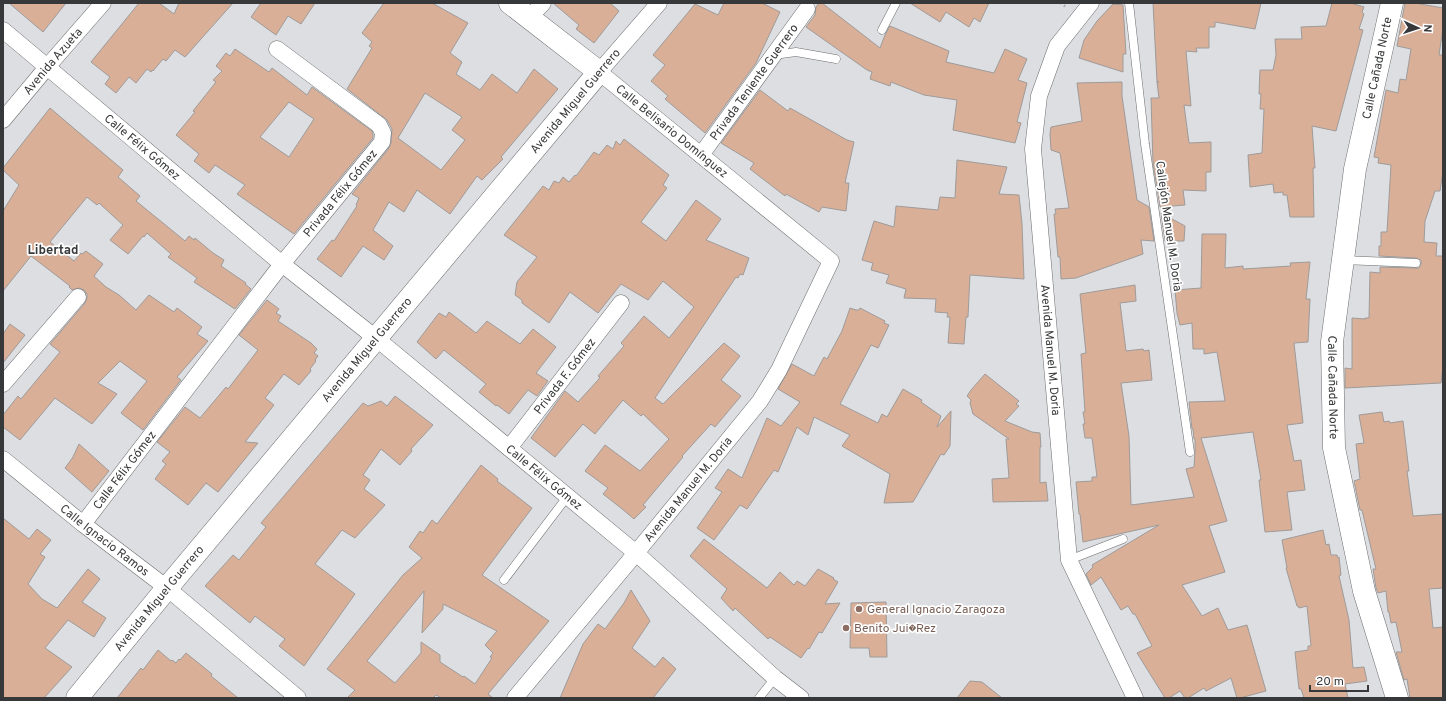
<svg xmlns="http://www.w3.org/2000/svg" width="1446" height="701" viewBox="0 0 1446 701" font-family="Overpass,sans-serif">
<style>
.building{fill:#daaf98;stroke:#9e9b9a;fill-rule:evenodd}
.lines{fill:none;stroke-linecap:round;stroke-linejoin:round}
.lane-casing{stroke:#6c6d6f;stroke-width:9}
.street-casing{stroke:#6c6d6f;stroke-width:17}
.secondary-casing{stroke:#6c6d6f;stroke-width:23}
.path{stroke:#969799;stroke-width:2.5;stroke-dasharray:1 3;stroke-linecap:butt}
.lane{stroke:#fff;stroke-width:8}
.street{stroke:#fff;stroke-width:16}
.secondary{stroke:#fff;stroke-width:22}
.education-dot{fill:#8d6e63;stroke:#fff;stroke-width:1.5}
.labels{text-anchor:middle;stroke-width:3.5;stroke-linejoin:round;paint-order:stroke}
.street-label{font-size:12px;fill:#373839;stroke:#fff}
.education-label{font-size:12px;fill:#785e54;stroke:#fff;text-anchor:start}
.neighbourhood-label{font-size:13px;font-weight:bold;fill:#38393b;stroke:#fff}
</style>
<rect width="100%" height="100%" fill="#dddee1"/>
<!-- building -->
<g class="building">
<path d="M 9,3 L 66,3 L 43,32 Z"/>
<path d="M 139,3 L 159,3 L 174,14 L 179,3 L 233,3 L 185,57 L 175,50 L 166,61 L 163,59 L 153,71 L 152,70 L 151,72 L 147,69 L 136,83 L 129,77 L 116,93 L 105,84 L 110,77 L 91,62 Z"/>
<path d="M 261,3 L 315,3 L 301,24 L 288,16 L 276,35 L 251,17 Z"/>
<path d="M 384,3 L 432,3 L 468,23 L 450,53 L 462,62 L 456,74 L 480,90 L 492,74 L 517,93 L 534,69 L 558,89 L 501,157 L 503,159 L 482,180 L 477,176 L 450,214 L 417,190 L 404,212 L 389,202 L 373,230 L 393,246 L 384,260 L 363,246 L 341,277 L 317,259 L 332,240 L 334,241 L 357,206 L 356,205 L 359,198 L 352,194 L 389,148 L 391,143 L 392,129 L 387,120 L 347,89 L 372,48 L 369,46 L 372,42 L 362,33 ZM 425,93 L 462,117 L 452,130 L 465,140 L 441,170 L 398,138 Z"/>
<path d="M 553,3 L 610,3 L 619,11 L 594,43 L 576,29 L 579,25 Z"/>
<path d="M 724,3 L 762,3 L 780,12 L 756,63 L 705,133 L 665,99 L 668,96 L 651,81 L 665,65 L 653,55 L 695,4 L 718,15 Z"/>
<path d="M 819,3 L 822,3 L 880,48 L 885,35 L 890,26 L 949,51 L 946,62 L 994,73 L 1005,49 L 1027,59 L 1018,80 L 1027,83 L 1017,122 L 1021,123 L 1015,143 L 953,130 L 957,100 L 924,95 L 891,82 L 890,86 L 870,79 L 872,72 L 867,70 L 806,27 L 815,15 L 816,7 Z"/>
<path d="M 910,3 L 989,3 L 980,22 L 974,18 L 969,27 L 946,12 L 940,22 Z"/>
<path d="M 1153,3 L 1261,3 L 1255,29 L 1215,22 L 1215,27 L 1209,27 L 1209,48 L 1196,48 L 1197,52 L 1186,51 L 1191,106 L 1184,105 L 1189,143 L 1211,142 L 1211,172 L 1206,172 L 1206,191 L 1183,190 L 1185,205 L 1160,207 L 1153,163 L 1151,98 L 1159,98 L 1157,82 L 1159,82 L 1157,82 Z"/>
<path d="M 1332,3 L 1351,3 L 1364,7 L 1362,12 L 1364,14 L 1359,29 L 1363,30 L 1336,131 L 1312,126 L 1315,168 L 1313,168 L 1314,217 L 1290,217 L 1287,195 L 1283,195 L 1283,192 L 1274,193 L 1273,184 L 1250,187 L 1248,155 L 1262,153 L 1264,109 L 1260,109 L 1261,94 L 1259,94 L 1260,70 L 1273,70 L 1276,55 L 1275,39 L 1302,39 L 1301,27 L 1326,26 Z"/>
<path d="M 1405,3 L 1415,3 L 1443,8 L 1443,28 L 1439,55 L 1443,55 L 1443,171 L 1440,191 L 1435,191 L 1425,221 L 1424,242 L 1437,243 L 1436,256 L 1443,256 L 1443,366 L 1441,383 L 1345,388 L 1345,368 L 1352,369 L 1352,318 L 1365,319 L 1365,318 L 1369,318 L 1370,272 L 1380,273 L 1380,267 L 1416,268 L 1419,268 L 1421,264 L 1421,260 L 1416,258 L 1379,256 L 1379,246 L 1381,246 L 1381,232 L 1387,232 L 1391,165 L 1378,163 L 1379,158 L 1374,157 L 1386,90 L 1398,93 L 1400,79 L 1406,80 L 1411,49 L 1397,46 Z"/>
<path d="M 1113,4 L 1123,5 L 1126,54 L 1123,54 L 1123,72 L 1079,58 L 1084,40 L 1097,21 Z"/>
<path d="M 235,49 L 269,72 L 272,68 L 307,95 L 312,87 L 372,131 L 373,135 L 373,138 L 294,234 L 237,194 L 245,185 L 215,165 L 209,173 L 194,161 L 199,154 L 176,135 L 195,112 L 193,111 L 216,82 L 213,80 L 222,71 L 216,66 L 226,53 L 230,56 ZM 289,102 L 314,119 L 289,157 L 260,137 Z"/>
<path d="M 1122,82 L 1122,96 L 1137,200 L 1149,207 L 1154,241 L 1141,240 L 1143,254 L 1076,278 L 1061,279 L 1060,257 L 1058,257 L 1054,214 L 1056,214 L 1055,209 L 1069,208 L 1060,153 L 1051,150 L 1050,134 L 1051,127 L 1082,121 L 1077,83 Z"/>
<path d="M 760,90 L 788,111 L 790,108 L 847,140 L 854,142 L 845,183 L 849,183 L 846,211 L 822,207 L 819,212 L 786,194 L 785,196 L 750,169 L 754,163 L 721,143 Z"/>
<path d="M 50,108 L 123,170 L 118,177 L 140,196 L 136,201 L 185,241 L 189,236 L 194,240 L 195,238 L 213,253 L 224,260 L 221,266 L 246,283 L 245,284 L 251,289 L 235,309 L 194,282 L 197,278 L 168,257 L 171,254 L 147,233 L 144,237 L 143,236 L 128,254 L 110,240 L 123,225 L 99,203 L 97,205 L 87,197 L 50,242 L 74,261 L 81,253 L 82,254 L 86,251 L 103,264 L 94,276 L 106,287 L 119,295 L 136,310 L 149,295 L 174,312 L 177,308 L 202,327 L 197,334 L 208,341 L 177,377 L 181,380 L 143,430 L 121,413 L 147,381 L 120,361 L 98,383 L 117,394 L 92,424 L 55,398 L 20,440 L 3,427 L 3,415 L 18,396 L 21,399 L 60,352 L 50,344 L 85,303 L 87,298 L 87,294 L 84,290 L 79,288 L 72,290 L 69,287 L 70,286 L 31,256 L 3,291 L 3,211 L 19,185 L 3,170 L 3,168 Z"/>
<path d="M 624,139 L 669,175 L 663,185 L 667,188 L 641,222 L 666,241 L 696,200 L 721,219 L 706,240 L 749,258 L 743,275 L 740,274 L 738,278 L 736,277 L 655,398 L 663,404 L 724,343 L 740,356 L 721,380 L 741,396 L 715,427 L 711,424 L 682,456 L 683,457 L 643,505 L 646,507 L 634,519 L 621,508 L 603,494 L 608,488 L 585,471 L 605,445 L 640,471 L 669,439 L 643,414 L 641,416 L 623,400 L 595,434 L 583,424 L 555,457 L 531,438 L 565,391 L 578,402 L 598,380 L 600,377 L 598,376 L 624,346 L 621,343 L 644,316 L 669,338 L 694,307 L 663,281 L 648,300 L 621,284 L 598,313 L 570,292 L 549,323 L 522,303 L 522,300 L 515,295 L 517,282 L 537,257 L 504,235 L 543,186 L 549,190 L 554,181 L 559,183 L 563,177 L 569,182 L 575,175 L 576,176 L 594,152 L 599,155 L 607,145 L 613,149 L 616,141 L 620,145 Z"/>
<path d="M 957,160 L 1007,167 L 999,194 L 1019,195 L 1022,224 L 1024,279 L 970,275 L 968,317 L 966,317 L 964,344 L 948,343 L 950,317 L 947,317 L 948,313 L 935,312 L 936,299 L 904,298 L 906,289 L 886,283 L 889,275 L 871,270 L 873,263 L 862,260 L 874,221 L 894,227 L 896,206 L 938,210 L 940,197 L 955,198 Z"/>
<path d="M 1161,213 L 1185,226 L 1184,241 L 1165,241 Z"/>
<path d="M 1202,234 L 1226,234 L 1225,268 L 1243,266 L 1243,269 L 1291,266 L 1290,263 L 1310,262 L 1306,299 L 1310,299 L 1308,342 L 1294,343 L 1303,423 L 1287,425 L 1294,461 L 1301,460 L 1305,490 L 1287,492 L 1292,530 L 1265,532 L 1259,480 L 1261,480 L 1253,432 L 1201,438 L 1227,521 L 1209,526 L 1225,572 L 1182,585 L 1202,616 L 1218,608 L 1228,630 L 1247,625 L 1266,691 L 1240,698 L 1237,698 L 1231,678 L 1206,691 L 1204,688 L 1188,698 L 1185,698 L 1180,691 L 1169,698 L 1165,698 L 1137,653 L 1152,646 L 1135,614 L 1133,614 L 1128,606 L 1121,610 L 1101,577 L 1091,585 L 1086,574 L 1093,567 L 1092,565 L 1159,525 L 1083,542 L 1080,514 L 1079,514 L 1076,482 L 1092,481 L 1092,477 L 1097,477 L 1092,438 L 1085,438 L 1083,424 L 1085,424 L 1083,412 L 1085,412 L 1081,354 L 1086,353 L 1080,294 L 1135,285 L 1136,301 L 1120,303 L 1126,351 L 1143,349 L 1144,351 L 1149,350 L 1152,380 L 1121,383 L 1129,436 L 1131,505 L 1194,497 L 1186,469 L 1194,467 L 1195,452 L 1195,439 L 1194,439 L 1193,429 L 1192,429 L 1189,402 L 1225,401 L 1217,352 L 1204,354 L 1204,349 L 1193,349 L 1192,323 L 1180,325 L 1177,313 L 1175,290 L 1201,288 Z"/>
<path d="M 267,300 L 279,309 L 276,313 L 281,316 L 278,321 L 311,343 L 317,349 L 314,353 L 318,356 L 315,360 L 316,361 L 310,369 L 311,371 L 299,385 L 284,374 L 265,398 L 274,405 L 245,442 L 258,443 L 218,492 L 206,483 L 188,505 L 155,479 L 166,464 L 162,461 L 170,452 L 157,442 L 185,407 L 200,418 L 226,387 L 228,389 L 258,350 L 239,335 Z"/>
<path d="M 850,308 L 856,310 L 859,310 L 860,308 L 885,321 L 884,323 L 889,325 L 878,348 L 871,345 L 840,404 L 878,423 L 882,414 L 887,417 L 903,389 L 922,400 L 921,402 L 941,416 L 937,427 L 951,411 L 950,446 L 944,455 L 941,454 L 913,502 L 884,503 L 890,474 L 842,446 L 850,435 L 814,417 L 808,435 L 797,427 L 778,472 L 774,470 L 747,509 L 740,505 L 714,540 L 697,528 L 722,492 L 715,488 L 728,469 L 742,478 L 767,418 L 781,426 L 800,402 L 778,389 L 792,364 L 814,376 L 824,357 L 827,359 L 842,331 Z"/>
<path d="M 449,312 L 476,333 L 487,321 L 520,344 L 533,329 L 556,347 L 536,373 L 548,381 L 537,396 L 528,390 L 509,414 L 497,405 L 496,406 L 479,392 L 486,384 L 444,350 L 436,359 L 417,342 L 439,313 L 446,317 Z"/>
<path d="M 10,324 L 25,335 L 3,363 L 3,334 Z"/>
<path d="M 985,374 L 1019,401 L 1016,404 L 1019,406 L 1005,421 L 1032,432 L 1040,433 L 1041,447 L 1040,447 L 1040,483 L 1046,482 L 1048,501 L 993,502 L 992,479 L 1009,478 L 1006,439 L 1009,439 L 973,414 L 970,403 L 971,400 L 967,396 L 971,390 Z"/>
<path d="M 395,396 L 433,425 L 411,449 L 412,451 L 400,465 L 381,449 L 363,475 L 370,480 L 364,489 L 385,505 L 355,538 L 342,530 L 315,564 L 355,594 L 304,666 L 279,646 L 285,639 L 255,616 L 250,623 L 205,586 L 233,555 L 239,560 L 266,527 L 261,523 L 363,403 L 368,406 L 381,401 L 387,406 Z"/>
<path d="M 1382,412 L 1384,422 L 1389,421 L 1390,423 L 1403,421 L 1409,471 L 1407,471 L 1413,516 L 1443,514 L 1443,588 L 1429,589 L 1433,628 L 1443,627 L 1443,698 L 1410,698 L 1407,679 L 1404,680 L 1396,652 L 1402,652 L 1396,622 L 1391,623 L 1389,612 L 1388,612 L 1386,591 L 1378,593 L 1376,588 L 1373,569 L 1376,569 L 1362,510 L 1360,510 L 1354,481 L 1360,479 L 1356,444 L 1364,443 L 1359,415 Z"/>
<path d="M 79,444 L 109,471 L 92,492 L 65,468 L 73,457 Z"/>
<path d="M 481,465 L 498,479 L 497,481 L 532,508 L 482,575 L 549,621 L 488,694 L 493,698 L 442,698 L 436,695 L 433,698 L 347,698 L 355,690 L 327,669 L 403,575 L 422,558 L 409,547 L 420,531 L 423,533 L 432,520 L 437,524 ZM 424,591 L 422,633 L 443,609 L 443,604 L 497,631 L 485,645 L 493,653 L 490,657 L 492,658 L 475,684 L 464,676 L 463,677 L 440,662 L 440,655 L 421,642 L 421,653 L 395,683 L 367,661 Z"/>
<path d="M 3,518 L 29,539 L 37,529 L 51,540 L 40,554 L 45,557 L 28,584 L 42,599 L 57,608 L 88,569 L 100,579 L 82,602 L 106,618 L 94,637 L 68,620 L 45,648 L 72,667 L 44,698 L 3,698 Z"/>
<path d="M 1323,530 L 1326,545 L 1329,544 L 1331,555 L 1337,555 L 1338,558 L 1339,557 L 1341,575 L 1339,576 L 1349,620 L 1353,668 L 1364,667 L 1367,681 L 1345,684 L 1348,698 L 1304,698 L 1301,689 L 1299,689 L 1295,652 L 1308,650 L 1308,646 L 1311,646 L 1307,606 L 1299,608 L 1298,606 L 1297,606 L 1286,568 L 1287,568 L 1282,540 Z"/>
<path d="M 704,539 L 767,588 L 780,572 L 794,585 L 797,581 L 805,586 L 818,569 L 834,578 L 833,579 L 838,582 L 825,604 L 840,603 L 822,633 L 819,632 L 809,649 L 808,648 L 801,658 L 770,637 L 768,639 L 735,608 L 733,611 L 721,598 L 727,589 L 690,556 Z"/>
<path d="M 631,590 L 650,621 L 632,648 L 655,667 L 663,657 L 676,669 L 653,698 L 560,698 L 583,644 L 598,624 L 605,629 L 624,603 Z"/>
<path d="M 886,602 L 887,657 L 870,657 L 869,648 L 850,648 L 851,603 Z"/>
<path d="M 158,650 L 171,661 L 172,660 L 176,663 L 179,659 L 180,660 L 186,653 L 212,674 L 211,676 L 238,698 L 117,698 L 141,668 L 143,670 Z"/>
<path d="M 970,681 L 982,682 L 1002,698 L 957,698 Z"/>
</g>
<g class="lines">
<defs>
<g id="lane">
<path d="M 1129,3 L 1145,144 L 1190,452"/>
<path d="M 882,30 L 896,3"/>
<path d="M 774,55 L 796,52 L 836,59"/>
<path d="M 1343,260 L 1416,263"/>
<path d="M 1069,560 L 1123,539"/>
<path d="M 504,580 L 567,497"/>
<path d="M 759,698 L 775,678"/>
</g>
<g id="street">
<path id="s1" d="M 1091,3 L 1057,46 L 1039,96 L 1033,149 L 1069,560 L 1135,698"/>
<path d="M 529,18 L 543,3"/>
<path id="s2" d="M 3,30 L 282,264 L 377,339 L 636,553 L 775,678 L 801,698"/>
<path id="s3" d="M 3,120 L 48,66 L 103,3"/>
<path id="s4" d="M 701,155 L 807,9"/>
<path d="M 3,384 L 78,297"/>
<path id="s5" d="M 509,448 L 621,303"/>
<path id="s6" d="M 3,459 L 83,524 L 167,588 L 298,698"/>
<path id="s7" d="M 83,524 L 282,264 L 382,142 L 383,133 L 379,125 L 277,49"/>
<path id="s8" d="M 515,698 L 636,553 L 760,401 L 779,370 L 831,261 L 599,72 L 659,3"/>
</g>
<g id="secondary">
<path id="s9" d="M 1392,3 L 1355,169 L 1332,342 L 1334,448 L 1364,591 L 1397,698"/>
<path id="s10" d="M 77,698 L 167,588 L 599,72 L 510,3"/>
</g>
</defs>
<!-- lane casing -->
<use href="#lane" class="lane-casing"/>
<!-- street casing -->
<use href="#street" class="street-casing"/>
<!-- secondary casing -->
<use href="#secondary" class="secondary-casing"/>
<!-- path -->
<path class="path" d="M 1061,3 L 1067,8"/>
<!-- lane -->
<use href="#lane" class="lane"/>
<!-- street -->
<use href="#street" class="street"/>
<!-- secondary -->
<use href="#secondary" class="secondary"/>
</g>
<!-- markers -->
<g class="education-dot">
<circle cx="859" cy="609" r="4"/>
<circle cx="846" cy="628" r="4"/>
</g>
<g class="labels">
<!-- street labels -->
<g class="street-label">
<text dy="4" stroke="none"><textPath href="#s3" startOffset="77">Avenida Azueta</textPath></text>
<text transform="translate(1377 68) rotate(-78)" y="4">Calle Cañada Norte</text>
<text dy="4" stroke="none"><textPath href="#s4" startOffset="90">Privada Teniente Guerrero</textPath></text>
<text transform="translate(575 101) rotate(-50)" y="4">Avenida Miguel Guerrero</text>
<text transform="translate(672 131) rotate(39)" y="4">Calle Belisario Domínguez</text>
<text dy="4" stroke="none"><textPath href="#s2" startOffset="182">Calle Félix Gómez</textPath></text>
<text dy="4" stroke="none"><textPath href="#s7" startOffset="419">Privada Félix Gómez</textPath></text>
<text transform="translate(1169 226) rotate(82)" y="4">Callejón Manuel M. Doria</text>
<text dy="4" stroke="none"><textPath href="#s10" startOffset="453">Avenida Miguel Guerrero</textPath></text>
<text dy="4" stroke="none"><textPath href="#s1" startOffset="363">Avenida Manuel M. Doria</textPath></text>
<text dy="4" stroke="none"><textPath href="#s5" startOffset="91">Privada F. Gómez</textPath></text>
<text dy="4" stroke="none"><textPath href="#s9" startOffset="390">Calle Cañada Norte</textPath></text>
<text dy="4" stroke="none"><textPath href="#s7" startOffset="68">Calle Félix Gómez</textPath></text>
<text dy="4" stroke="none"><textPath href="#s2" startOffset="702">Calle Félix Gómez</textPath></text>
<text dy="4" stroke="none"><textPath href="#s8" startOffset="271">Avenida Manuel M. Doria</textPath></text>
<text dy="4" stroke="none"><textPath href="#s6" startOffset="130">Calle Ignacio Ramos</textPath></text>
<text dy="4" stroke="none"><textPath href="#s10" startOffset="129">Avenida Miguel Guerrero</textPath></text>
</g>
<!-- education labels -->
<g class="education-label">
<text x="867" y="613">General Ignacio Zaragoza</text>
<text x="854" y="632">Benito Jui�Rez</text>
</g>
<!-- neighbourhood labels -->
<g class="neighbourhood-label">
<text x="53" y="254">Libertad</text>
</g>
</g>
<!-- border -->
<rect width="1446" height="701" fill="none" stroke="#373839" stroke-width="8"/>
<!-- north arrow -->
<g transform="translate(1418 28) rotate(93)" stroke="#ffffff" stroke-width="3" paint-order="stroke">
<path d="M0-3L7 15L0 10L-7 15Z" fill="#373839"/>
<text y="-6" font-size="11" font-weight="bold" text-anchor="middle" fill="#373839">N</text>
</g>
<!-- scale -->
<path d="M1310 685v6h58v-6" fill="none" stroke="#373839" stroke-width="2"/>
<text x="1316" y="685" font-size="12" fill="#373839" stroke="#ffffff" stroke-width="3" paint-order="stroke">20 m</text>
</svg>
